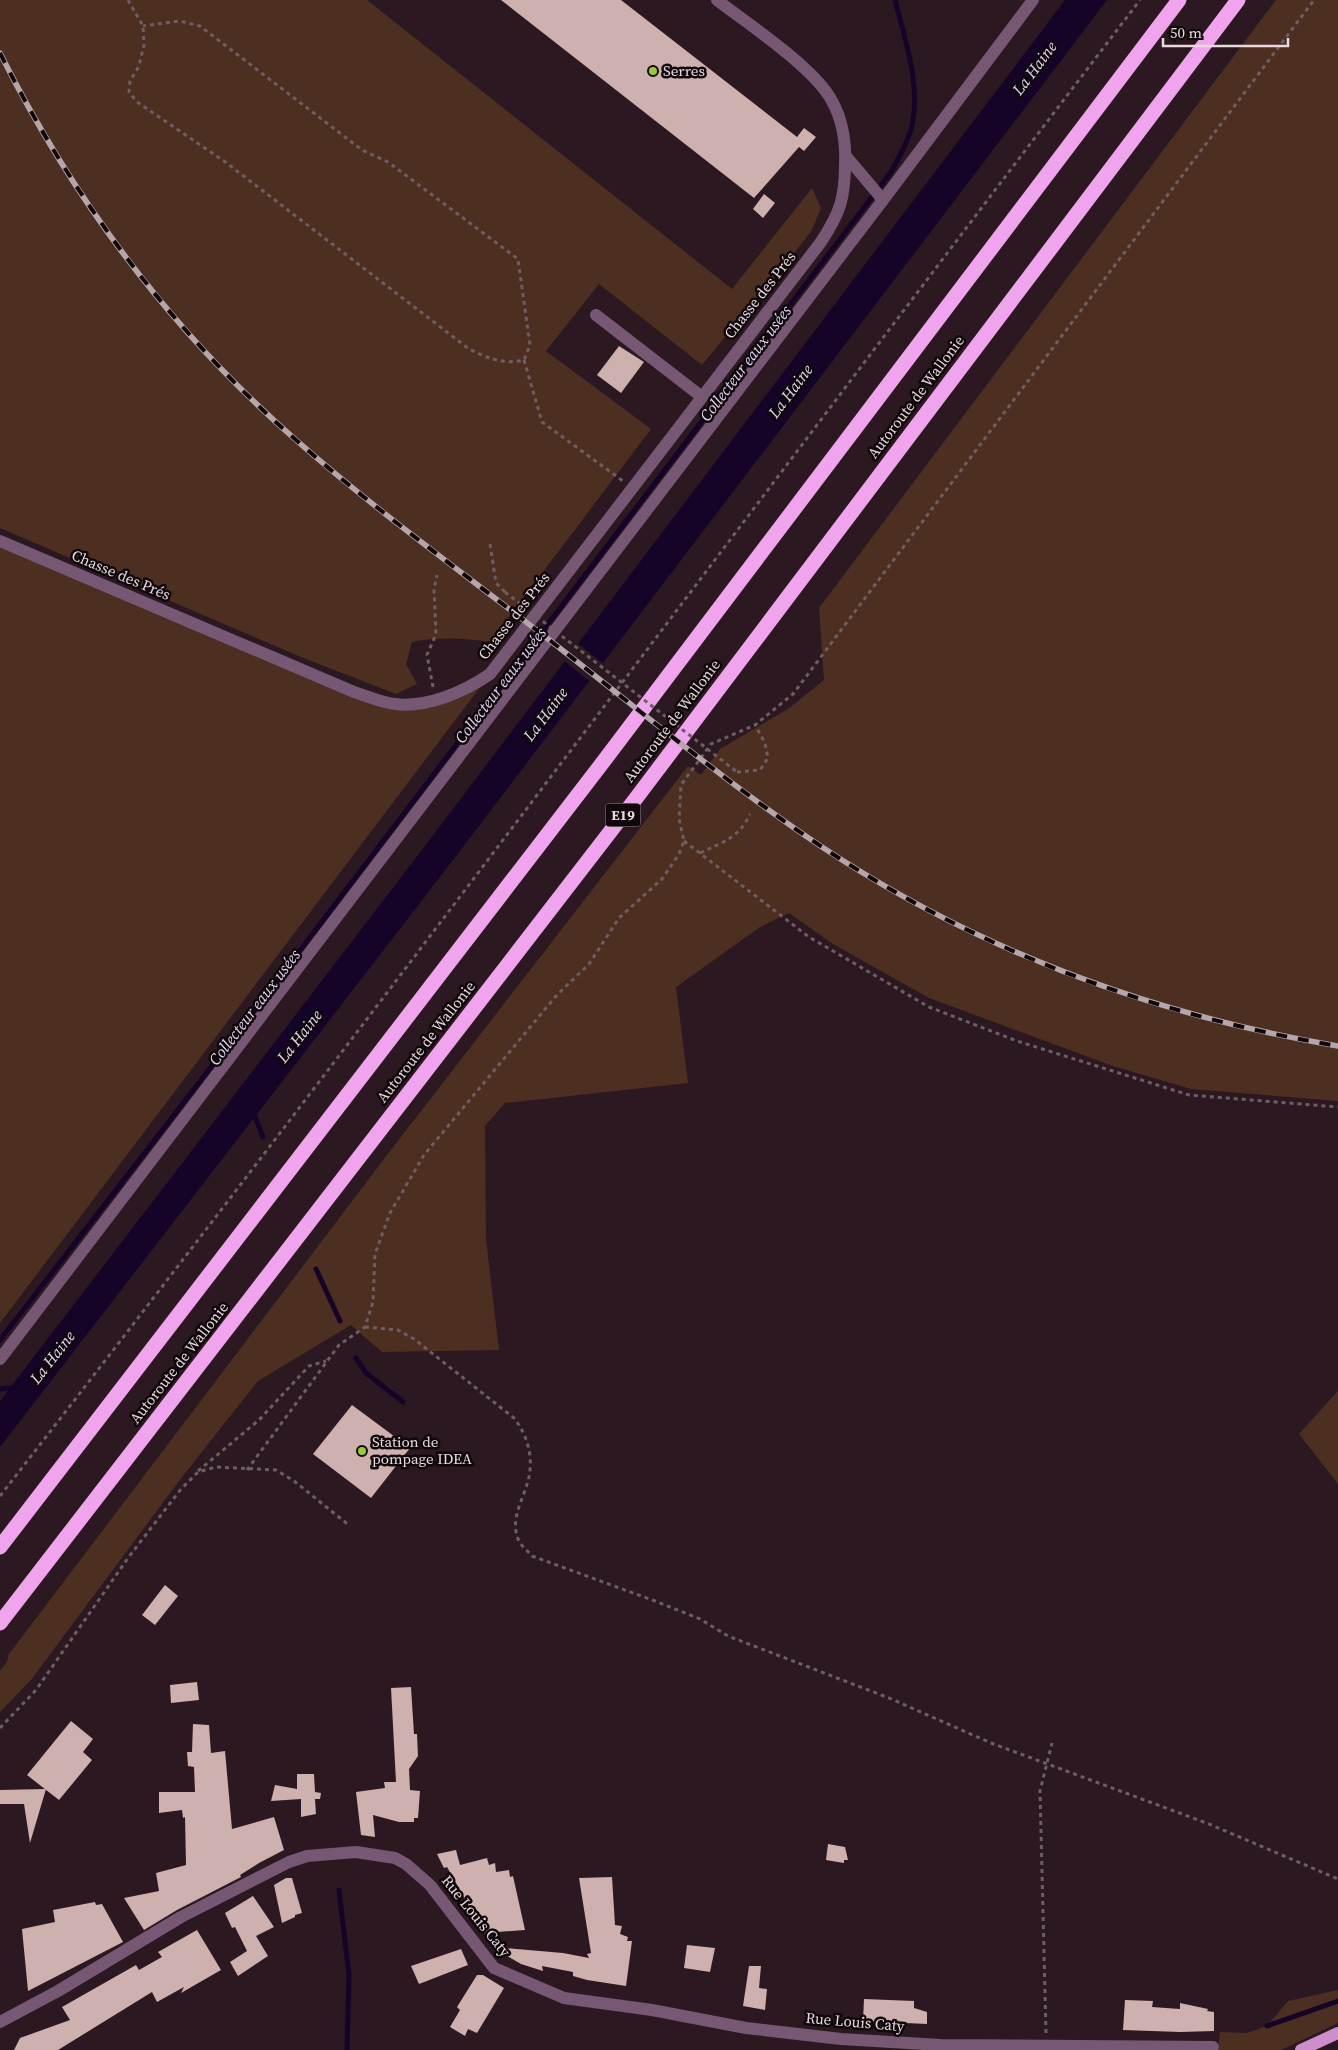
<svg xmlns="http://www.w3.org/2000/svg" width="1338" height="2050" viewBox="0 0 1338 2050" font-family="'Source Serif 4',serif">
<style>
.green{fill:#4c2f21}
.water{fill:#150428}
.pier{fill:#2c1820}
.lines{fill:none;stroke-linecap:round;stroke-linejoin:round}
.stream{stroke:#150428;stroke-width:5}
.building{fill:#ceb0af}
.path{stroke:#6f5d64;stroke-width:3;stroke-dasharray:4 4;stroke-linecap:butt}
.minor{stroke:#765774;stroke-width:12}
.major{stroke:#ce8ecc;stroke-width:12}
.highway{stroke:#f1a4ee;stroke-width:15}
.rail-casing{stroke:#b6a6ac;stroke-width:5.5}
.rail{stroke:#0f070a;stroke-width:4;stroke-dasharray:11;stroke-linecap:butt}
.path-bridge{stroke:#6f5d64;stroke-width:3;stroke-dasharray:4 4;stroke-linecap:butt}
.poi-dot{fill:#9bcb33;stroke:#0f070a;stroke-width:2}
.labels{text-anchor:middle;stroke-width:5;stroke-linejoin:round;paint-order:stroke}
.shield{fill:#0f070a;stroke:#a79a9e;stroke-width:1}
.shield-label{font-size:14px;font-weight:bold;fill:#e8d9de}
.poi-label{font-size:15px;fill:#e8d9de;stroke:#0f070a;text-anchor:start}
.street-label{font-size:15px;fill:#e8d9de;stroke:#0f070a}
.water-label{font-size:16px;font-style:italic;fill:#e3d9f6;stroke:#0f070a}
</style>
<rect width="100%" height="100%" fill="#2c1820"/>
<!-- green -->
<g class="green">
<path d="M 0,0 L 367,0 L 732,289 L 812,188 L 821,208 L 811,232 L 702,365 L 599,284 L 546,351 L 651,429 L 490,642 C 463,638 439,637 412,642 L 406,664 L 417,684 L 396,694 L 301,657 L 0,528 Z"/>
<path d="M 1276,0 L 1338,0 L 1338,1101 L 1191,1089 L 1113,1066 L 929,998 L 833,944 L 789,913 L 760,927 L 676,987 L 688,1083 L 505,1103 L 485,1126 L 486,1239 L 499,1350 L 382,1352 L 351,1325 L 258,1381 L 182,1477 L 31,1680 L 0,1712 L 0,1671 L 7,1662 L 9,1654 L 387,1155 L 688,766 L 701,775 L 720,749 L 788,709 L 824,680 L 819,608 Z"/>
<path d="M 0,541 L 395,704 L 435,700 L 490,674 L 0,1323 Z"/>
<path d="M 1338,1391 L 1338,1484 L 1299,1434 Z"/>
<path d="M 1338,1990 L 1338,2023 L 1281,2050 L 1218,2050 L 1220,2032 L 1247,2033 L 1267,2026 L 1288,2001 Z"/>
</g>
<!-- water -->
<path class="water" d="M 1065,0 L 1107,0 L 450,864 L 0,1447 L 0,1401 L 428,842 Z"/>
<!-- pier -->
<path class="pier" d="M 576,642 L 605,665 L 592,683 L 563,660 Z"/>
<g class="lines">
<!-- stream -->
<g class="stream">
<path d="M 253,1112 L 263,1137"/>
<path d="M 316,1269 L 340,1321"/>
<path d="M 0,1340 L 242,1027 L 891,172 C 899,157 908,143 912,126 C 921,84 905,40 895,0"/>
<path d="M 356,1358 L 366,1373 L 403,1402"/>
<path d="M 0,1389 L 17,1387"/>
<path d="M 339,1890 L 349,1975 L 347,2050"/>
<path d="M 1267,2026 L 1338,2001"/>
</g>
</g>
<!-- building -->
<g class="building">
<path d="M 501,0 L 621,0 L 797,137 L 804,128 L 816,137 L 804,151 L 799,147 L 754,198 Z"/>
<path d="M 764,194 L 775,203 L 763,218 L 753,209 Z"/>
<path d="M 619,346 L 644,362 L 621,393 L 597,375 Z"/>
<path d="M 352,1405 L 410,1448 L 371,1498 L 313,1454 Z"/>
<path d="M 165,1585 L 178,1596 L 155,1625 L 142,1615 Z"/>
<path d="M 197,1682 L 199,1700 L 171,1703 L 170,1685 Z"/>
<path d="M 411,1687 L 414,1734 L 417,1734 L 418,1756 L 409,1769 L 410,1790 L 420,1791 L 418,1818 L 414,1818 L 414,1822 L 399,1822 L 373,1815 L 375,1837 L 361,1835 L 356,1792 L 385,1788 L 384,1782 L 396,1782 L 391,1688 Z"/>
<path d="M 71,1721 L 93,1739 L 83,1752 L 92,1760 L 59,1800 L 27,1775 Z"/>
<path d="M 193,1724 L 209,1725 L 211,1753 L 225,1751 L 232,1829 L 274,1817 L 284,1850 L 259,1863 L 240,1875 L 241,1877 L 177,1910 L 144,1930 L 124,1898 L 159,1891 L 156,1873 L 186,1865 L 185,1817 L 183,1818 L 182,1810 L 159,1813 L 159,1792 L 195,1792 L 194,1767 L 188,1766 L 187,1752 L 192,1752 Z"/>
<path d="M 297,1774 L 314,1774 L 315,1792 L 321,1793 L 320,1799 L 315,1799 L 316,1814 L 301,1817 L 301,1799 L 271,1801 L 275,1785 L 297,1789 Z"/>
<path d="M 46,1789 L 30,1843 L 24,1804 L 0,1804 L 0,1790 Z"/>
<path d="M 828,1844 L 845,1847 L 848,1860 L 844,1860 L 844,1863 L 826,1860 Z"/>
<path d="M 456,1850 L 460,1865 L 487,1858 L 489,1865 L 495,1863 L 496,1872 L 509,1870 L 510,1877 L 513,1876 L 525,1930 L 484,1933 L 447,1867 L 444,1868 L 437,1854 Z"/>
<path d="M 612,1877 L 615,1925 L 622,1926 L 620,1934 L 628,1937 L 627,1941 L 632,1941 L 626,1986 L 587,1980 L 573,1976 L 573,1972 L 542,1966 L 543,1971 L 521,1964 L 492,1947 L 563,1953 L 589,1958 L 587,1954 L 591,1953 L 579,1878 Z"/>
<path d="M 286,1878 L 292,1878 L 302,1913 L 295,1915 L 295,1917 L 282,1923 L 274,1885 Z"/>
<path d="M 253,1896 L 274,1927 L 256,1936 L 268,1956 L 238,1976 L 230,1962 L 247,1951 L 235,1927 L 232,1928 L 225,1913 Z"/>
<path d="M 95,1902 L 96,1905 L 102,1904 L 123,1942 L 28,1991 L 22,1929 L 55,1922 L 53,1910 Z"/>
<path d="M 197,1930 L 221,1970 L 181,1993 L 184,1987 L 157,2002 L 152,1992 L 58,2050 L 14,2050 L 20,2038 L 70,2020 L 62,2007 L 136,1965 L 139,1970 L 162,1957 L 158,1952 Z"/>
<path d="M 687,1945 L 715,1948 L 710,1972 L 684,1968 Z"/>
<path d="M 461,1949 L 468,1965 L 419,1984 L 411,1966 Z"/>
<path d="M 749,1966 L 761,1966 L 759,1988 L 767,1989 L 765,2010 L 743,2006 Z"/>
<path d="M 477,1975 L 483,1975 L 504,1988 L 477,2033 L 468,2029 L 465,2036 L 450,2027 L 460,2010 L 457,2007 Z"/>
<path d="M 864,1999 L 914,2001 L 914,2008 L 927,2012 L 927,2024 L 863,2021 Z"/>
<path d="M 1125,2000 L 1153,2001 L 1152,2007 L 1180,2009 L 1180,2003 L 1208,2009 L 1207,2011 L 1214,2012 L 1214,2031 L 1180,2032 L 1123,2030 Z"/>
</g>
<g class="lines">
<!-- path -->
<g class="path">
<path d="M 128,0 L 143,26 L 144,45 L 139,66 L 130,81 L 129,92 L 137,102 L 224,161 L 469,349 C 487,358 504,365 524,360 L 530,345 L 518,259 L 388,162 L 362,150 L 200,26 L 179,21 L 143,26"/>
<path d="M 524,360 L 542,422 L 623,481"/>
<path d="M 490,544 L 496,583 L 505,592"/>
<path d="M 433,687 L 427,655 L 436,634 L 434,590 L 437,575"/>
<path d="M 737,772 L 760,770 L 768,758 L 765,743 L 755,725"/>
<path d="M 684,841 L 809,937 L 929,1007 L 1017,1041 L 1189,1095 L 1338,1107"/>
<path d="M 700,853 C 723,842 739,838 750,814"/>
<path d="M 365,1327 L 398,1330 L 414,1339 L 514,1418 C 528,1436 534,1458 528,1481 C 523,1500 509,1521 519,1541 C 522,1547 529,1552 532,1556 L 655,1601 L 700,1619 L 728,1636 L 889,1698 L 991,1743 L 1209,1824 L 1338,1879"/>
<path d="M 247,1470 L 339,1345 L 365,1327 L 373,1302 L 375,1254 L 390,1213 L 424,1155 L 556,996 L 589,964 L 619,918 L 662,879 L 679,854 L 684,841 L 679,819 L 681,785 L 711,744 L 755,725 L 793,694 L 1314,0"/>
<path d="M 198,1471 L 259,1420 L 309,1366 L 326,1361"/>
<path d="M 0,1496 C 385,1002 759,498 1140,0"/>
<path d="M 0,1728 L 36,1690 L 128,1558 L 181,1489 L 198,1472 L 216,1467 L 276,1470 L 294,1481 L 350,1526"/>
<path d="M 1046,2033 L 1040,1791 L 1052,1743"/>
</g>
<!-- minor -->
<g class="minor">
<path d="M 846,156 L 883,200"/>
<path d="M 596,315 L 702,397"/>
<path d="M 0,541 L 354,692 C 367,696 382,703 395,704 C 427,708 464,692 490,674 L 821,242 C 840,213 845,198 845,164 C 846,141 843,121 832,101 C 815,68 748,24 717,0"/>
<path d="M 0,1359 L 883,200 L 1033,0"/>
<path d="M 0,2022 L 58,1991 L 181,1917 L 289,1862 L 307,1856 L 356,1852 L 395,1858 L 406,1864 L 430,1885 L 494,1968 L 564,1998 L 652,2010 L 746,2028 L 841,2039 L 941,2045 L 1213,2047"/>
</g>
<!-- major -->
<path class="major" d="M 1301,2050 L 1338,2033"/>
<!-- highway -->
<g class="highway">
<path d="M 0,1547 L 600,766 L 1179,0"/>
<path d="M 0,1623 L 637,797 L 1238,0"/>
</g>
<defs>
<path id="rail" d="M 0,53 C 73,199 172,332 296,440 C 373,508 458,569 539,632 C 639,709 736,792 842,860 C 995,957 1159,1016 1338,1046"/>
</defs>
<!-- rail casing -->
<use href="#rail" class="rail-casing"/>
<!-- rail -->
<use href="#rail" class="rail"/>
<!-- path-bridge -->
<path class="path-bridge" d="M 505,592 L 737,772"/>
</g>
<!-- markers -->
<g class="poi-dot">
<circle cx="653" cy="71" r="5"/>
<circle cx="362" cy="1451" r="5"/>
</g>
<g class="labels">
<!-- shield labels -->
<rect class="shield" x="605.5" y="803.5" width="35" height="23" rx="4"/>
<g class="shield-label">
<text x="623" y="820">E19</text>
</g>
<!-- poi labels -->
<g class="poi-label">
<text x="663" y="76">Serres</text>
<text x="372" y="1447">Station de<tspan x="372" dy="17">pompage IDEA</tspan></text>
</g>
<!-- street labels -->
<g class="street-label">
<text transform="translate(760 295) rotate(-52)" y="5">Chasse des Prés</text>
<text transform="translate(916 397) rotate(-53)" y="5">Autoroute de Wallonie</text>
<text transform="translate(121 575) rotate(23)" y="5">Chasse des Prés</text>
<text transform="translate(514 616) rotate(-52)" y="5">Chasse des Prés</text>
<text transform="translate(672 721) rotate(-53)" y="5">Autoroute de Wallonie</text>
<text transform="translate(426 1042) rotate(-52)" y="5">Autoroute de Wallonie</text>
<text transform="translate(179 1363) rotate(-52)" y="5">Autoroute de Wallonie</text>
<text transform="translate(476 1916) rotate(51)" y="5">Rue Louis Caty</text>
<text transform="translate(855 2022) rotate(5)" y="5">Rue Louis Caty</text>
</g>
<!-- water labels -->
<g class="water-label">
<text transform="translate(1034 68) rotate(-53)" y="6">La Haine</text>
<text transform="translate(745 363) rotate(-53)" y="6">Collecteur eaux usées</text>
<text transform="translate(790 391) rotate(-53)" y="6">La Haine</text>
<text transform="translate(500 685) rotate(-53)" y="6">Collecteur eaux usées</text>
<text transform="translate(545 714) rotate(-53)" y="6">La Haine</text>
<text transform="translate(254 1007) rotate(-53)" y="6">Collecteur eaux usées</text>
<text transform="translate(299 1036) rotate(-52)" y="6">La Haine</text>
<text transform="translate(52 1357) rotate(-52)" y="6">La Haine</text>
</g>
</g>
<!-- scale -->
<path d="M1163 38v8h125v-8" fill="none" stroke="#e8d9de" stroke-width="2.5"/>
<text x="1170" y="38" font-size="15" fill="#e8d9de" stroke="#0f070a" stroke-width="4" paint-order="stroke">50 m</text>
</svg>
